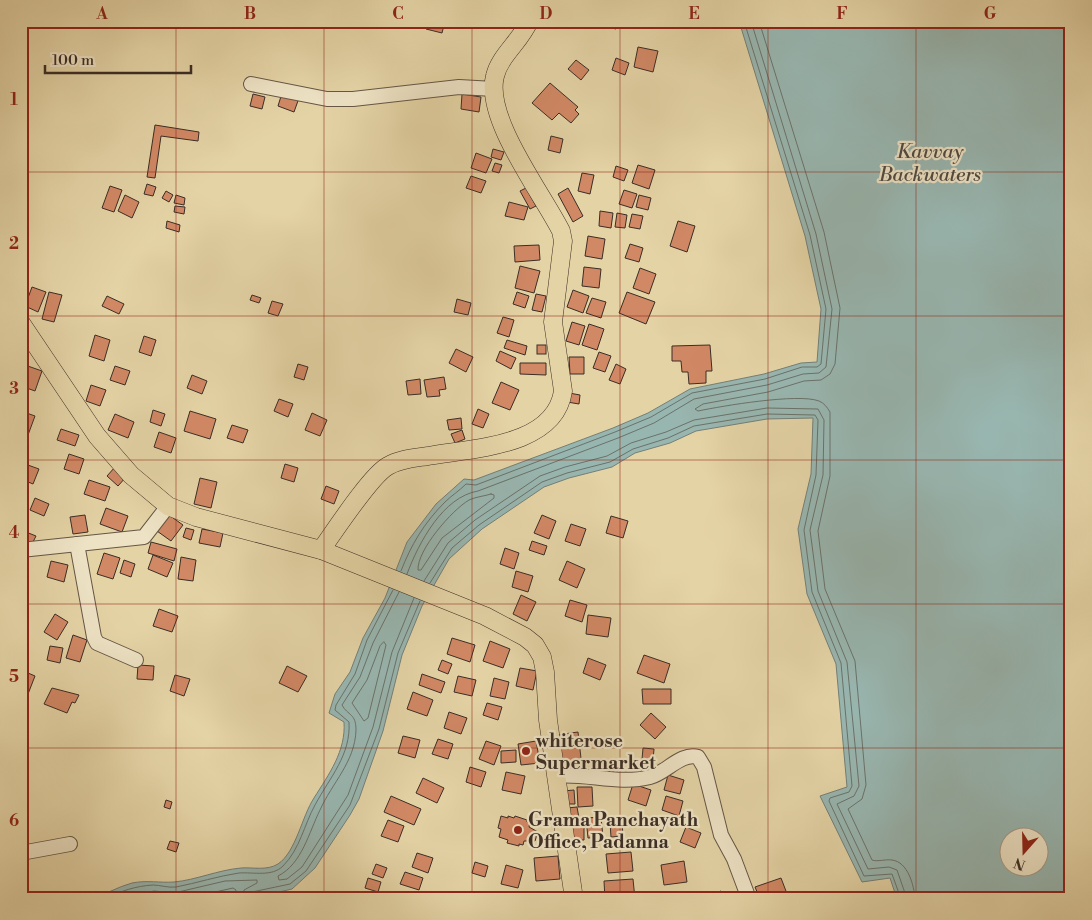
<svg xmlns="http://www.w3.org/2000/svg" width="1092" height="920" viewBox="0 0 1092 920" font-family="'Libre Bodoni',serif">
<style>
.water{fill:#98b6b0;stroke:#737f78;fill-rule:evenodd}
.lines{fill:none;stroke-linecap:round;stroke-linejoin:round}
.shore{stroke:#6a726a;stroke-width:1}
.building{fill:#d18865;stroke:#3b2d25}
.minor-casing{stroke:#655645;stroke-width:16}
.major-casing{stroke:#3b2d25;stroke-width:19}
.minor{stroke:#ede2c4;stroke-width:14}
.major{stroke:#e4d3a5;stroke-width:18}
.grid{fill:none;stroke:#8f2418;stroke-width:1;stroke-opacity:0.55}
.poi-dot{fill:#8f2418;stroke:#ede2c4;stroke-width:2}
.labels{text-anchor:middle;stroke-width:4.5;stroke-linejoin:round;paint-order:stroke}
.poi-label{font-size:19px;font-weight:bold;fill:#3b2d25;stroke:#ede2c4;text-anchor:start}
.water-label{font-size:20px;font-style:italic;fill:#4e4841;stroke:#ede2c4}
.neatline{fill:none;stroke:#8f2418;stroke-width:2}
.grid-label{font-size:16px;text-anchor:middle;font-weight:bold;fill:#8f2418}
</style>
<rect width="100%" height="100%" fill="#e4d3a5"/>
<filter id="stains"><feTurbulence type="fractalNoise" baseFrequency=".004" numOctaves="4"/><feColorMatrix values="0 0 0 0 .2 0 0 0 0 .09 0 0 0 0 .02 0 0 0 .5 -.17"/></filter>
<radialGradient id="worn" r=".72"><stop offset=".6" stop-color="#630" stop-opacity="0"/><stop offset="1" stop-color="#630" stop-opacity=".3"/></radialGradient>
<!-- water -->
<path class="water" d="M 739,21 L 1071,21 L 1071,899 L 897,899 L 890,878 L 862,882 L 820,796 L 847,787 L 836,664 L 807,594 L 798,529 L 811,474 L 813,418 L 767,419 L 696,431 L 670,443 L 635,453 L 612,467 L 569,478 L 544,487 L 482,529 L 449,559 L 422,606 L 402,655 L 383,731 L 359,799 L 350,815 L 315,868 L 292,889 L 279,892 L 270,892 L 246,899 L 90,899 C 105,895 117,887 132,883 C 147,880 160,883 174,882 C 196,880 218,870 241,868 C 252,867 267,871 278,864 C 296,852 302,816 314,798 C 329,774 346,751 344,722 L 329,713 L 335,694 L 350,672 L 363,638 L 385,598 L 407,542 L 436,504 L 464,479 L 474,480 L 613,428 L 648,413 L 690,389 L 764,374 L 801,363 L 817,362 L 821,309 L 805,236 ZM 1010,838 L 1040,838 L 1040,868 L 1010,868 Z"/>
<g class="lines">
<!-- shore -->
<g class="shore">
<path d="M 759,21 L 824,232 L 840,308 L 835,364 L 830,374 L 821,380 L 804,381 L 768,392 L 703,404 L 695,409 L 698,411 C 722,406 798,393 819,401 C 824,403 827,407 830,412 L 830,476 L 818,531 L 825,589 L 855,661 L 866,785 L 862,799 L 848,809 L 872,860 C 878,862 885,859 892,860 C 908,862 914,885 915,899"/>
<path d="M 491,494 L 494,495 L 494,498 L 442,538 L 421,570 L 418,570 C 417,550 452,510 469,500 C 475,497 485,496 491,494 Z"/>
<path d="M 401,571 C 411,545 424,523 445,502 C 451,496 459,491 466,484 L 476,485 L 615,432 L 651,417 L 692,393 L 765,379 L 802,367 L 817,367 L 821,364 L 826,309 L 810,235 L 744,21"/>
<path d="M 407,574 C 419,542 443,497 478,491 L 618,438 L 654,423 L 694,399 L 767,385 L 803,374 L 819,373 L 826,367 L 832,309 L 816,234 L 751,21"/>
<path d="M 424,581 L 448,543 L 475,520 L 540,476 L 565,467 L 607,456 L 631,443 L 666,432 L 694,420 L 767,408 L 818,409 L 824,420 L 823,475 L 810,530 L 818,591 L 847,662 L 859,786 L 854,796 L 837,804 L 868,869 L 889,867 L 897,870 L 907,899"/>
<path d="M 430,583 L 452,548 L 479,525 L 542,482 L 567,473 L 610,462 L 633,449 L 668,438 L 694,426 L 767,414 L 815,415 L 818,420 L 816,475 L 804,530 L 812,592 L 841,663 L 852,786 L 849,792 L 830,798 L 829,801 L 864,876 L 892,874 L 901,899"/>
<path d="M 399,592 L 373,643 L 360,677 L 342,705 C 348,716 356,713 356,730 C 355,762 332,783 320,810 C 309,832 302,864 278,876 L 279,880 L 287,879 L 302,867 L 348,795 L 373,727 L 392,652 L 414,598"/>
<path d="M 384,642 L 386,645 L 368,718 L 364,721 L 352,703 L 367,680 L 380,646 Z"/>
<path d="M 106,899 C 120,891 136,886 153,885 C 160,885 168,888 176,887 C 197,883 218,876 239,873 C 254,872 272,877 283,866 C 300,849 304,825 315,805 C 330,777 351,755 349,722 L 335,710 L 336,705 L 355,674 L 367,640 L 393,590"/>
<path d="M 119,899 L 154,891 L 174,893 L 225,881 L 257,880 L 257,883 L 244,890 L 242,899"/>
<path d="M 184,899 L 233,888 L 236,890 L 234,899"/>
<path d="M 248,899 L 252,892 L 290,884 L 306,871 L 350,805 L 379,729 L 398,653 L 420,601"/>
</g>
</g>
<!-- building -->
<g class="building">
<path d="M 428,21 L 445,21 L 442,33 L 426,29 Z"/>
<rect x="540" y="21" width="15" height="5"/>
<path d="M 602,21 L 618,21 L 616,29 L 601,25 Z"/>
<path d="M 638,47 L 658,51 L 653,72 L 634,67 Z"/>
<path d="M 616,58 L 629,63 L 625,75 L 612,70 Z"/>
<path d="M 576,60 L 589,70 L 581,80 L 568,69 Z"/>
<path d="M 550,83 L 578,107 L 575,110 L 579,114 L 571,123 L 559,113 L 552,120 L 532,103 Z"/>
<path d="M 282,93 L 299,98 L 294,112 L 278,106 Z"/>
<path d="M 253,94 L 265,97 L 262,109 L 250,106 Z"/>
<path d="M 462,94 L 481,97 L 479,112 L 461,109 Z"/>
<path d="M 155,125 L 199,132 L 198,141 L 161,136 L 155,178 L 147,177 Z"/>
<path d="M 551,136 L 563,139 L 560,153 L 548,150 Z"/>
<path d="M 493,149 L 504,152 L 501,160 L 491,157 Z"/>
<path d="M 476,153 L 492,159 L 486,173 L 471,168 Z"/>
<path d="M 495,163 L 502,165 L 499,173 L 492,171 Z"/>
<path d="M 638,165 L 655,170 L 649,189 L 632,183 Z"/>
<path d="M 616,166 L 628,170 L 624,181 L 613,177 Z"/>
<path d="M 582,173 L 594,175 L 590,194 L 578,191 Z"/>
<path d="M 471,176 L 486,181 L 481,193 L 466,188 Z"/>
<path d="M 147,184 L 156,187 L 153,196 L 144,194 Z"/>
<path d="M 110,186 L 122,190 L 114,212 L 102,208 Z"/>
<path d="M 526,188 L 536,206 L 530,209 L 520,191 Z"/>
<path d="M 568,188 L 583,216 L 573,222 L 558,194 Z"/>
<path d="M 624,190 L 637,194 L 632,208 L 619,204 Z"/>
<path d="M 166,191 L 173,195 L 169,202 L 162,198 Z"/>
<path d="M 125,195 L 139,202 L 132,218 L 118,211 Z"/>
<path d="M 176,195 L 185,198 L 184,205 L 174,203 Z"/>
<path d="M 639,195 L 651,198 L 648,210 L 636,207 Z"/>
<path d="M 509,202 L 528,207 L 524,220 L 505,216 Z"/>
<path d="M 175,206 L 185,207 L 184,214 L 174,212 Z"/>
<path d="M 600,211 L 613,213 L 611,228 L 599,226 Z"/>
<path d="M 617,213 L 627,215 L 625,228 L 615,227 Z"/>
<path d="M 632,214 L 643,216 L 640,229 L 629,227 Z"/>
<path d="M 167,221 L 180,225 L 179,232 L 166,228 Z"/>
<path d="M 678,221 L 695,226 L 687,252 L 670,246 Z"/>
<path d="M 588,236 L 605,239 L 602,259 L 585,256 Z"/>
<path d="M 630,244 L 643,248 L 639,262 L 625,258 Z"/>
<path d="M 539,245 L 540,260 L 515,262 L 514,246 Z"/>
<path d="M 520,266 L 540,271 L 534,293 L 515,288 Z"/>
<path d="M 584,267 L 601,269 L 599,288 L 582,286 Z"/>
<path d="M 640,268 L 656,274 L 649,294 L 633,288 Z"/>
<path d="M 32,287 L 46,292 L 38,312 L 25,306 Z"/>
<path d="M 573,290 L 589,296 L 583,313 L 567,307 Z"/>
<path d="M 49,292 L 62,295 L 54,322 L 42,319 Z"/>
<path d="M 517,292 L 529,296 L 525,308 L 513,304 Z"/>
<path d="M 627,292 L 655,302 L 646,324 L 619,313 Z"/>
<path d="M 536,294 L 546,296 L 542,312 L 532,310 Z"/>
<path d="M 252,295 L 261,298 L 259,303 L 250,300 Z"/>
<path d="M 107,296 L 124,304 L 119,314 L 102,306 Z"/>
<path d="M 592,298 L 606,302 L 601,318 L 586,313 Z"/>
<path d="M 457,299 L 471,303 L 468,315 L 454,312 Z"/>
<path d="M 272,301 L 283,304 L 278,316 L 268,313 Z"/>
<path d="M 503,317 L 514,320 L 509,337 L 497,333 Z"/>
<path d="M 572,322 L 585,326 L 579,345 L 566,341 Z"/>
<path d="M 589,324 L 604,329 L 597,350 L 582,345 Z"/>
<path d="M 95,335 L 110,340 L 104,361 L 89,356 Z"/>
<path d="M 144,336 L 156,340 L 151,356 L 139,352 Z"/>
<path d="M 507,340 L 527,346 L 525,355 L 504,348 Z"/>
<rect x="537" y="345" width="9" height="9"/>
<path d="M 710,345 L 712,371 L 706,371 L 706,383 L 689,384 L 688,372 L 682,372 L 681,361 L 672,361 L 672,346 Z"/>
<path d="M 456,349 L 473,357 L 466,372 L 449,363 Z"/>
<path d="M 500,351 L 516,358 L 511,369 L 496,361 Z"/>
<path d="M 599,352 L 611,356 L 605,372 L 593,368 Z"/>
<path d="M 569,357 L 584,357 L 584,374 L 570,374 Z"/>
<path d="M 520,363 L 546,363 L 546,375 L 520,374 Z"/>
<path d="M 22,364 L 42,371 L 35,391 L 21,386 Z"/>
<path d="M 298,364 L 308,367 L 304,380 L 294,377 Z"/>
<path d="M 616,364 L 626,369 L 620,384 L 609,380 Z"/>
<path d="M 115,366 L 130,371 L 125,385 L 110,380 Z"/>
<path d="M 192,375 L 207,381 L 202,394 L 187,388 Z"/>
<path d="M 444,377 L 446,389 L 439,390 L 440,396 L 427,397 L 424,380 Z"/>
<path d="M 420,379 L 421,394 L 408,395 L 406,381 Z"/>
<path d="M 501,382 L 519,390 L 510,410 L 492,403 Z"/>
<path d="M 91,385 L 106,390 L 100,406 L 86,401 Z"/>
<path d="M 569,393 L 580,395 L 579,404 L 567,402 Z"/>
<path d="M 279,399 L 293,404 L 288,417 L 274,411 Z"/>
<path d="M 478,409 L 489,414 L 483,428 L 472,424 Z"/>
<path d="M 153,410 L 165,414 L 161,426 L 150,422 Z"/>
<path d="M 21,411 L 35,416 L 28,435 L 21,432 Z"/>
<path d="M 190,411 L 216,419 L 210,439 L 184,431 Z"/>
<path d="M 312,413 L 327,420 L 320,436 L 305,430 Z"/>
<path d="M 115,414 L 134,422 L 128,438 L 108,430 Z"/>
<path d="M 461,418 L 462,429 L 449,430 L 447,420 Z"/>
<path d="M 232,425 L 248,430 L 243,443 L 227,438 Z"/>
<path d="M 61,429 L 79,435 L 75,446 L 57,440 Z"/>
<path d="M 462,430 L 465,439 L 455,443 L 451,434 Z"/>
<path d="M 159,432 L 176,438 L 171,453 L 154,447 Z"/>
<path d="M 69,454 L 84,459 L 79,474 L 64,469 Z"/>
<path d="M 25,464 L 39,469 L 33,484 L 21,479 Z"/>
<path d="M 285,464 L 298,468 L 294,482 L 281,478 Z"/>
<path d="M 115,467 L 126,477 L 118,486 L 107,476 Z"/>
<path d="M 200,478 L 217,482 L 211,508 L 194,504 Z"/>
<path d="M 89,480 L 110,487 L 105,501 L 84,494 Z"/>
<path d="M 326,486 L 339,491 L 334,504 L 321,499 Z"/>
<path d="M 35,498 L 49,504 L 44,516 L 30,510 Z"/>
<path d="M 106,508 L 128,516 L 122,532 L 100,524 Z"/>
<path d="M 85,515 L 88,532 L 73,534 L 70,517 Z"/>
<path d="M 169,515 L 183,525 L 171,541 L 157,531 Z"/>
<path d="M 542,515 L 556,521 L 549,539 L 534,533 Z"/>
<path d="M 611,516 L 628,521 L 623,538 L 606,533 Z"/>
<path d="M 571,524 L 586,529 L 580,546 L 565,541 Z"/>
<path d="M 186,528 L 194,530 L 191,540 L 183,537 Z"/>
<path d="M 202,529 L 223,533 L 220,547 L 199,543 Z"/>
<path d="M 21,530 L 36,536 L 31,546 L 21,542 Z"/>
<path d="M 532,541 L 547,546 L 544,555 L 529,550 Z"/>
<path d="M 151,542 L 177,549 L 174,561 L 148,553 Z"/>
<path d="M 505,548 L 519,553 L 514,569 L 500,564 Z"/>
<path d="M 104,553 L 120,558 L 113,579 L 97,574 Z"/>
<path d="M 153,555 L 173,563 L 167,577 L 148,569 Z"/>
<path d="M 181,557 L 196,560 L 193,581 L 178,579 Z"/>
<path d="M 124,560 L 135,564 L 131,577 L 120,573 Z"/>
<path d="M 51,561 L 68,565 L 64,582 L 47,577 Z"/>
<path d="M 567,561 L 585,569 L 577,588 L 559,580 Z"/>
<path d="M 516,571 L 533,576 L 528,592 L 512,587 Z"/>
<path d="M 521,595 L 536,602 L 527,621 L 513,614 Z"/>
<path d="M 570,600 L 587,605 L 582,622 L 565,616 Z"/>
<path d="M 159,609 L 178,616 L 172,632 L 153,626 Z"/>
<path d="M 55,614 L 68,622 L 57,640 L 44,632 Z"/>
<path d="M 588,615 L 611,618 L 608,637 L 586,634 Z"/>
<path d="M 73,635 L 87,640 L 80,662 L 66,658 Z"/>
<path d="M 452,638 L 475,645 L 470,662 L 447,654 Z"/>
<path d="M 490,641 L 510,649 L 503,668 L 483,661 Z"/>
<path d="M 50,646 L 63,648 L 60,663 L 47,660 Z"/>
<path d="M 644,655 L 670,664 L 664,683 L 637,673 Z"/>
<path d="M 588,658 L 606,665 L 600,680 L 583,673 Z"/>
<path d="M 442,660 L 452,664 L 448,674 L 438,670 Z"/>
<path d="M 138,665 L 154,666 L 153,680 L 137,679 Z"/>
<path d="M 287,666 L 307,676 L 298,692 L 279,683 Z"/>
<path d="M 520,668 L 537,671 L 533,690 L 516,686 Z"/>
<path d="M 21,670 L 35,676 L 28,694 L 21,692 Z"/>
<path d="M 422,674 L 445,682 L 441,693 L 419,685 Z"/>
<path d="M 175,675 L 190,679 L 184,696 L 170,691 Z"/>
<path d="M 458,676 L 476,680 L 472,696 L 454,692 Z"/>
<path d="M 494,678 L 509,682 L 505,699 L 490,696 Z"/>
<path d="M 52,688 L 79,695 L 75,703 L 72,702 L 67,713 L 44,704 Z"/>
<path d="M 642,689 L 671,689 L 671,704 L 643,704 Z"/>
<path d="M 413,692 L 433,700 L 427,716 L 407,709 Z"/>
<path d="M 487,703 L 502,707 L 498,720 L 483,715 Z"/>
<path d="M 449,712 L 467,718 L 461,734 L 444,728 Z"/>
<path d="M 651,713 L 666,727 L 655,739 L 640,725 Z"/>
<path d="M 578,732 L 582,767 L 561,769 L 557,735 Z"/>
<path d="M 403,736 L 420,740 L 415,758 L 398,753 Z"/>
<path d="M 438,739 L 453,744 L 448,759 L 432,754 Z"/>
<path d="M 486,741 L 501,746 L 494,765 L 479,759 Z"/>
<path d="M 536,741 L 540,763 L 521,765 L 518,744 Z"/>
<path d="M 643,748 L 654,749 L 652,772 L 641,771 Z"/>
<path d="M 516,750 L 516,762 L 501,763 L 501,751 Z"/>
<path d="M 470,767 L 486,772 L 481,787 L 466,782 Z"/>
<path d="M 506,772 L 525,776 L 521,794 L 502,790 Z"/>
<path d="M 668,775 L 684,780 L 680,794 L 664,790 Z"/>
<path d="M 423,778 L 444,788 L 437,803 L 416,793 Z"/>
<path d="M 633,784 L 651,790 L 646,806 L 628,800 Z"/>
<path d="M 577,787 L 592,787 L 593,806 L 578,807 Z"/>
<path d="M 574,790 L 575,804 L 564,804 L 563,791 Z"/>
<path d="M 391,796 L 421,809 L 414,825 L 384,812 Z"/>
<path d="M 666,796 L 683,801 L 679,816 L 662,810 Z"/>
<path d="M 166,800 L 172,802 L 170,809 L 164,807 Z"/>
<path d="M 577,807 L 579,818 L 569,819 L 567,808 Z"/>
<path d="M 501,816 L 508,818 L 508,816 L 514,818 L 515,816 L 527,820 L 527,822 L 530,823 L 529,827 L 538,832 L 535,841 L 524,841 L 523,845 L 519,844 L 519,846 L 507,843 L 508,840 L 499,837 L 501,829 L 498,828 Z"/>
<path d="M 601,817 L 603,837 L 588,838 L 586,818 Z"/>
<path d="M 388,820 L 404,826 L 398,842 L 381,836 Z"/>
<path d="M 572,822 L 584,822 L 584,840 L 573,840 Z"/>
<path d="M 622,822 L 623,836 L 611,837 L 610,823 Z"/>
<path d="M 686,827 L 701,833 L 695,848 L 680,842 Z"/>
<path d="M 170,841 L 179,843 L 176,852 L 167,849 Z"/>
<path d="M 631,852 L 633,871 L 608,873 L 606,854 Z"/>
<path d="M 417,853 L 433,858 L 428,873 L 412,867 Z"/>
<path d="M 558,856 L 560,879 L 536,881 L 534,858 Z"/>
<path d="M 684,861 L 687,882 L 664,885 L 661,865 Z"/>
<path d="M 475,862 L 488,866 L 485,877 L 472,873 Z"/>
<path d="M 376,864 L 387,868 L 383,878 L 372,874 Z"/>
<path d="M 506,865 L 523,870 L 518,888 L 501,884 Z"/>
<path d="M 405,872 L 423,878 L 419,890 L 400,884 Z"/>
<path d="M 368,878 L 381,882 L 378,892 L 365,888 Z"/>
<path d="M 781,878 L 789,899 L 760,899 L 755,887 Z"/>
<path d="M 633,879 L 635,899 L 605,899 L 604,881 Z"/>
<path d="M 720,891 L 739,898 L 739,899 L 718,899 Z"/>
</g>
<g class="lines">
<defs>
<g id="minor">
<path d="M 251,84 L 327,99 L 353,99 L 459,87 L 494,89"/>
<path d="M 77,544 L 94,637 L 97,643 L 136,660"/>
<path d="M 21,550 L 144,537 L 168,506"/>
<path d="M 556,776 C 587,773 619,785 650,777 C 666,773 681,752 698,757 L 704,767 L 721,835 L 734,859 L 749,899"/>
<path d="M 21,853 L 70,844"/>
</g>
<g id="major">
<path d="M 21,323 L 97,436 L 131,475 L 168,506 L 196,517 L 321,550 L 485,616 L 525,637 L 535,645 L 542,657 L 545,672 L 548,720 L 574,899"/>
<path d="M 321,550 C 334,532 371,475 388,466 C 400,459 415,458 428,456 C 472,448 555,447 563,391 L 553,322 L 563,241 L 561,231 C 542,193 484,118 495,76 C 500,55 521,41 529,21"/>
</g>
</defs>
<!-- minor casing -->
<use href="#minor" class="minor-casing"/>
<!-- major casing -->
<use href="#major" class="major-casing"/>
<!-- minor -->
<use href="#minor" class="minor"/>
<!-- major -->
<use href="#major" class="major"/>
</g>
<!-- grid -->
<path class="grid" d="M 176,21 L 176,899M 324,21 L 324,899M 472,21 L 472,899M 620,21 L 620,899M 768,21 L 768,899M 916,21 L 916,899M 21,172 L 1071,172M 21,316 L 1071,316M 21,460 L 1071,460M 21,604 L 1071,604M 21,748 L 1071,748"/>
<!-- markers -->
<g class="poi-dot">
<circle cx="526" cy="751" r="5"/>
<circle cx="518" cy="830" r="5"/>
</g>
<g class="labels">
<!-- poi labels -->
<g class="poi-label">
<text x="536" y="747">whiterose<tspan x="536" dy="22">Supermarket</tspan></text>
<text x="528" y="826">Grama Panchayath<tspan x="528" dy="22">Office, Padanna</tspan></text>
</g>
<!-- water labels -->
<g class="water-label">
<text x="930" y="158">Kavvay<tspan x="930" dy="23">Backwaters</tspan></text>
</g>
</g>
<!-- margin -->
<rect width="1092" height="920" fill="none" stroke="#e4d3a5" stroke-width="55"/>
<!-- north arrow -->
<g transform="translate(1024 852) rotate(200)"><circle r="24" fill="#ede2c4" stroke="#a69a84"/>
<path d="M0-4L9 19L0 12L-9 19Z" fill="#8f2418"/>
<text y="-8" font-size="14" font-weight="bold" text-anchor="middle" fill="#3b2d25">N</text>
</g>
<!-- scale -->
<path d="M45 65v8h146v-8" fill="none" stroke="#3b2d25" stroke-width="2.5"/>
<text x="52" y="65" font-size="15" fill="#3b2d25" stroke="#ede2c4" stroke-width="4" paint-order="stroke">100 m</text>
<rect x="28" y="28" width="1036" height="864" class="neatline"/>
<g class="grid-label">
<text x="102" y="19">A</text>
<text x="250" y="19">B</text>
<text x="398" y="19">C</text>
<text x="546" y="19">D</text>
<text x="694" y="19">E</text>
<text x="842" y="19">F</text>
<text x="990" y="19">G</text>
<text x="14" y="105">1</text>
<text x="14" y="249">2</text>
<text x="14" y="394">3</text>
<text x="14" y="538">4</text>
<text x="14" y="682">5</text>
<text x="14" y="826">6</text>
</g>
<rect width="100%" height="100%" filter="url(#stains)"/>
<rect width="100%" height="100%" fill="url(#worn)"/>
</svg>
